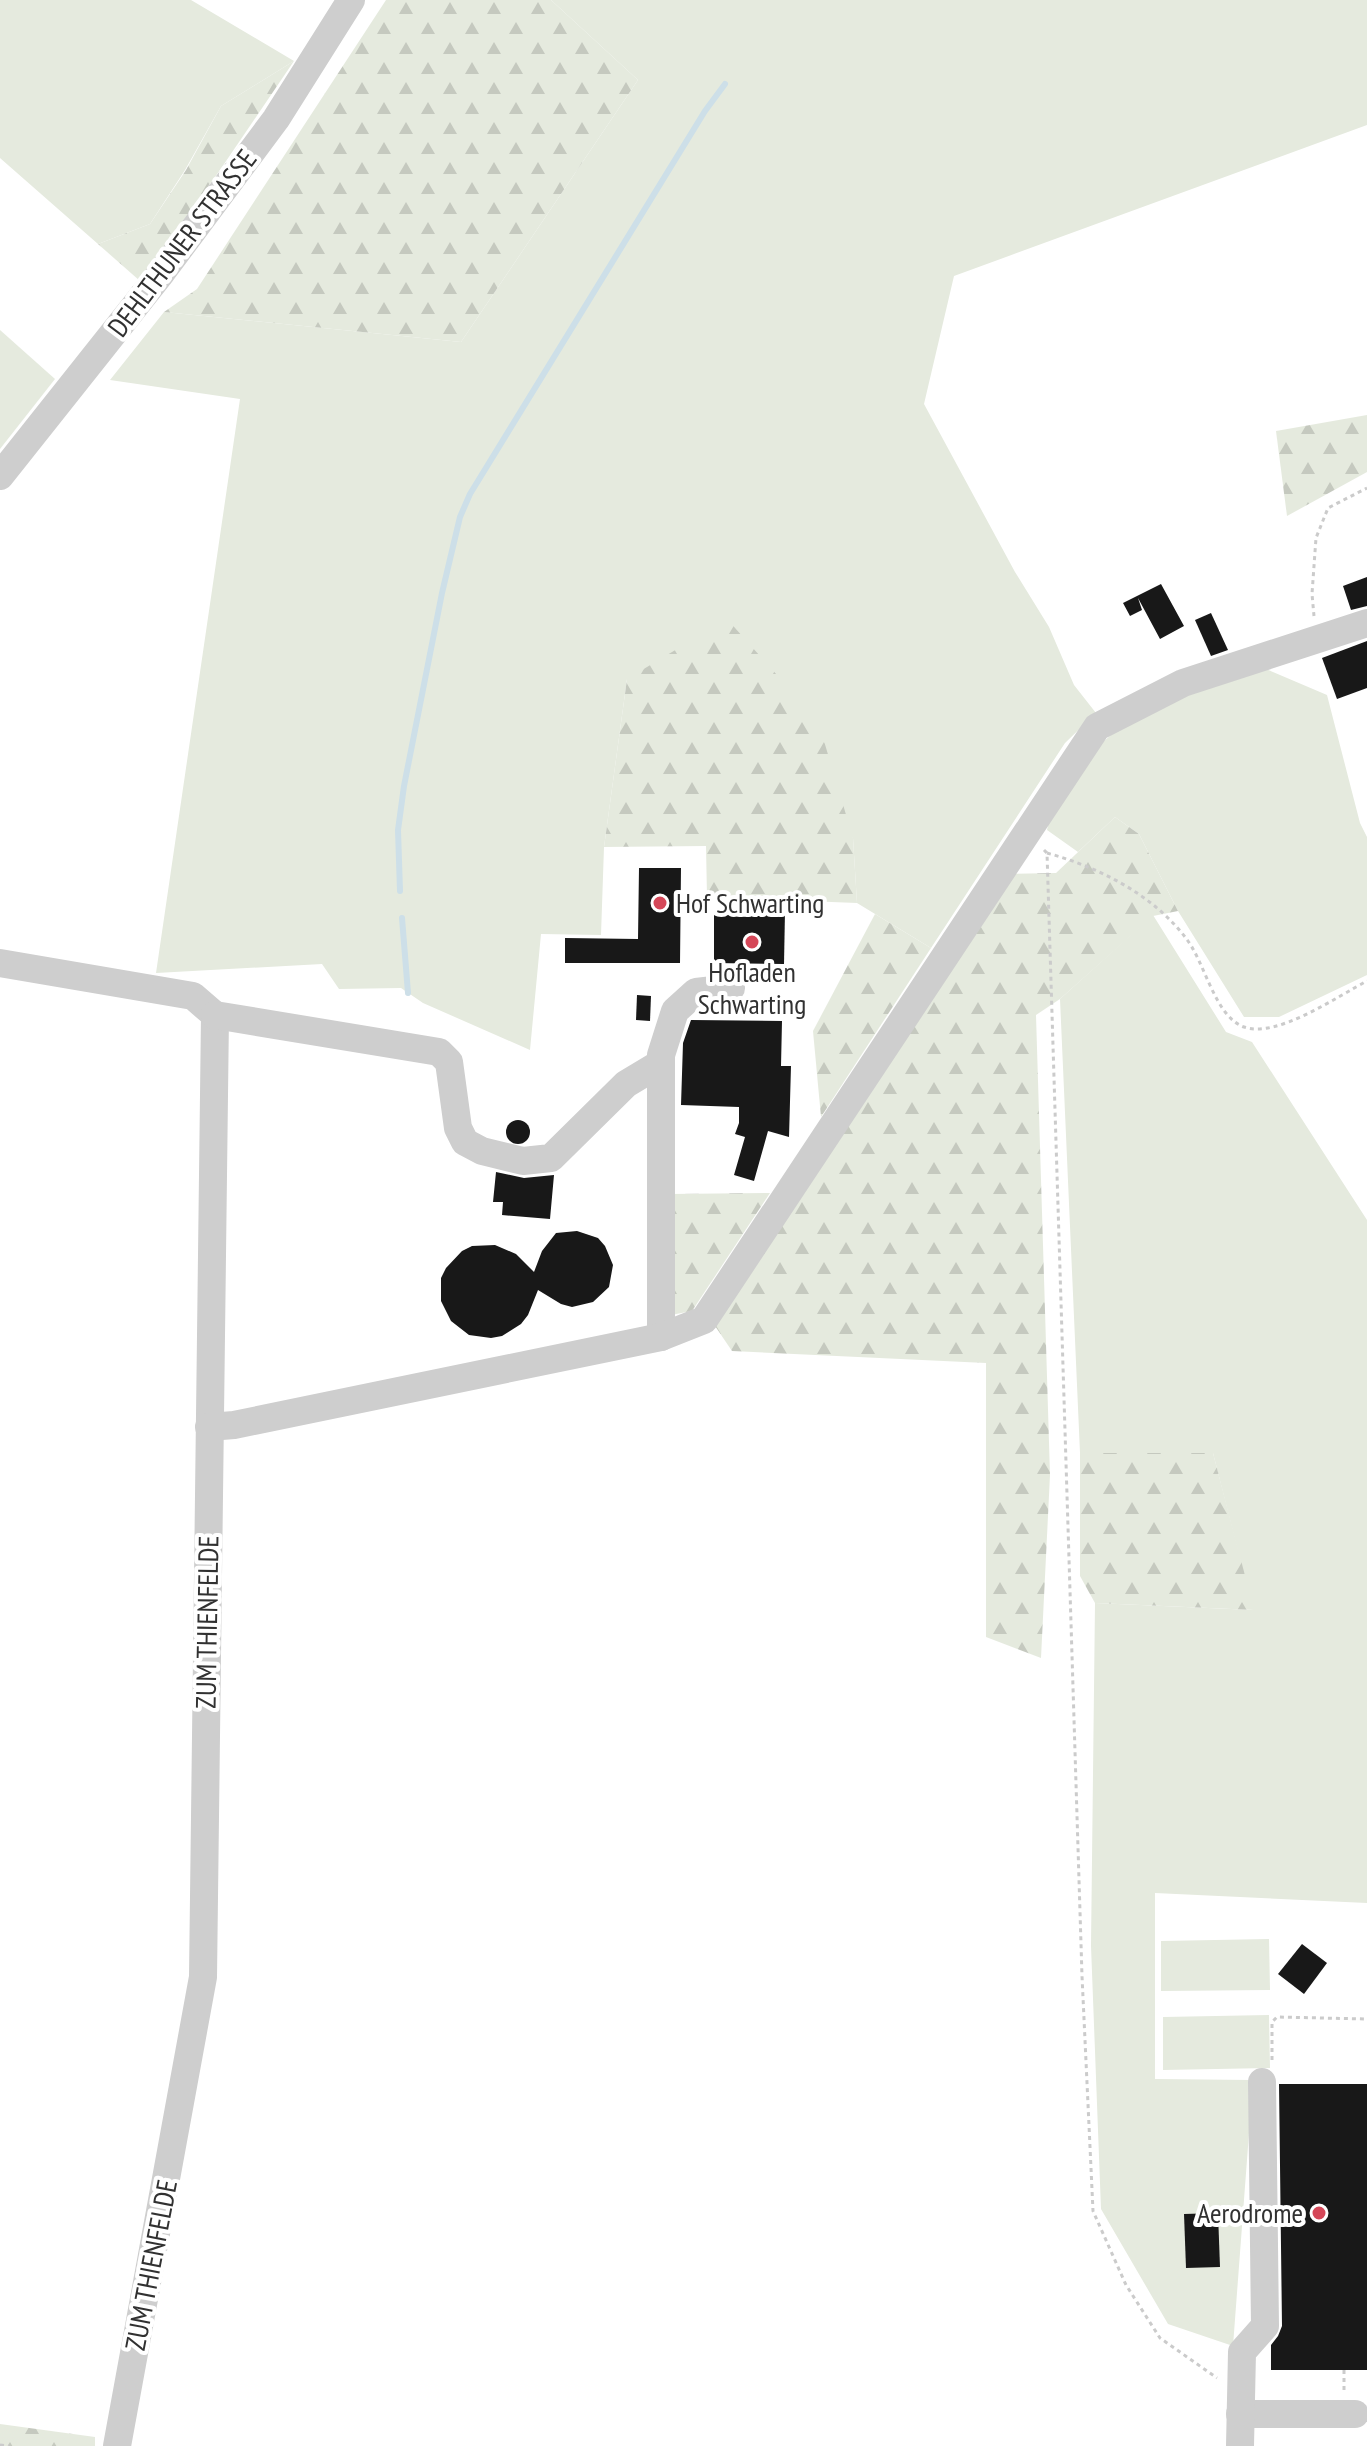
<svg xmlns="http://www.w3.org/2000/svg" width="1367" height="2446" viewBox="0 0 1367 2446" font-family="'PT Sans Narrow',sans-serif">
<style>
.grass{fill:#e5eade}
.forest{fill:url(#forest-firs)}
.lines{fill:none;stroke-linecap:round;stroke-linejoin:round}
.stream{stroke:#cddfe8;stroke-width:6}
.building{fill:#181818}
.path{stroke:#cbcbcb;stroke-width:3;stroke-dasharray:4 4;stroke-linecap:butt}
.minor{stroke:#cecece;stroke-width:28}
.poi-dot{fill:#d54758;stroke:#fff;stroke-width:3}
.labels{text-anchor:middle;stroke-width:8;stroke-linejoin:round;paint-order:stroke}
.street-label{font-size:28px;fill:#313131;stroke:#fff}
.poi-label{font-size:28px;fill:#313131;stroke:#fff;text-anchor:start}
</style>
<defs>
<pattern id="forest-firs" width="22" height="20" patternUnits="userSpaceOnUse" patternTransform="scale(2)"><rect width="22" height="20" fill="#e5eade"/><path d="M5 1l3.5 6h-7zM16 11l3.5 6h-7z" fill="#c5c9bf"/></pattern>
</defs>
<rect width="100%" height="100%" fill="#fff"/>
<!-- grass -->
<g class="grass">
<path d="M 0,0 L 191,0 L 294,61 L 221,106 L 185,170 L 150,224 L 98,244 L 0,158 Z"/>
<path d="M 551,0 L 1367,0 L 1367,125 L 954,276 L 924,404 L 1015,572 L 1049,627 L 1074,685 L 1096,713 L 1065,743 L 931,948 L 857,903 L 853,838 L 627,679 L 604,847 L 601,935 L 541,934 L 530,1050 L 423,1003 L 401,988 L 339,989 L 322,964 L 156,973 L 240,399 L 110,380 L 164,312 L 461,342 L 638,80 Z"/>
<path d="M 0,330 L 55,379 L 0,449 Z"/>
<path d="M 1259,666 L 1327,695 L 1360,823 L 1367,837 L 1367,975 L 1279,1017 L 1244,1017 L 1178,911 L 1139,834 L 1115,817 L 1078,852 L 1047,830 L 1050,817 C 1065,796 1086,757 1104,741 C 1147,702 1206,685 1259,666 Z"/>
<path d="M 1153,915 L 1226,1032 L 1252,1042 L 1367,1220 L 1367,1903 L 1155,1893 L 1155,2079 L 1253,2080 L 1233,2346 L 1168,2324 L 1101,2209 L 1091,1946 L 1095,1603 L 1253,1610 L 1213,1453 L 1080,1453 L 1060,999 Z"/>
<path d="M 1269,1939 L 1270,1990 L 1161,1991 L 1161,1941 Z"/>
<path d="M 1269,2015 L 1270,2068 L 1163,2070 L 1163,2017 Z"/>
</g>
<!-- forest -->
<g class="forest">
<path d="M 386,0 L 551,0 L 638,80 L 461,342 L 164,312 L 197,289 Z"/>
<path d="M 294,61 L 220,170 L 140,281 L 98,244 L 150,224 L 186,170 L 221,106 Z"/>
<path d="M 1367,415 L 1367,472 L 1287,516 L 1276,431 Z"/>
<path d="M 727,619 L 818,721 L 853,838 L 857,903 L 707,897 L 706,846 L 604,847 L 627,679 Z"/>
<path d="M 1115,817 L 1139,834 L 1178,911 L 1153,916 L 1060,999 L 1036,1015 L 1050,1475 L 1041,1658 L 986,1637 L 986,1363 L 732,1351 L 713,1323 L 1010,874 L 1056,873 Z"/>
<path d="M 875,914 L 931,948 L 821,1117 L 813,1031 Z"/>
<path d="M 770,1193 L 692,1311 L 671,1315 L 670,1194 Z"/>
<path d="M 1080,1453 L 1213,1453 L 1254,1610 L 1095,1603 L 1080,1576 Z"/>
<path d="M 0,2424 L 95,2437 L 95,2446 L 0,2446 Z"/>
</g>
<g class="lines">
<!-- stream -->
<g class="stream">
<path d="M 400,891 L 398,830 L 404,786 L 442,593 L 460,517 L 470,494 L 705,111 L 725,84"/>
<path d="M 402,918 L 408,993"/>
</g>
</g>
<!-- building -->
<g class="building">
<path d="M 1367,577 L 1367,606 L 1351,610 L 1343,586 Z"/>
<path d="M 1161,584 L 1184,626 L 1160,639 L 1138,598 L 1142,610 L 1130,616 L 1123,603 Z"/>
<path d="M 1211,613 L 1228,650 L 1211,656 L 1195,620 Z"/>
<path d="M 1367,641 L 1367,688 L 1337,699 L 1322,658 Z"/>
<path d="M 639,868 L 681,868 L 680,963 L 565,963 L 565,938 L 638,939 Z"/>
<path d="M 714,911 L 785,911 L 784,964 L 714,963 Z"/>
<path d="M 637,995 L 651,996 L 650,1021 L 636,1020 Z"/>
<path d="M 691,1020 L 782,1021 L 781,1066 L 791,1066 L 789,1137 L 768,1131 L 754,1181 L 734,1175 L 745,1137 L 735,1134 L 739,1123 L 739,1107 L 681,1105 L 683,1043 Z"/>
<circle cx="518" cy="1132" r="12"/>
<path d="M 496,1172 L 524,1178 L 554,1175 L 550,1219 L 502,1215 L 503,1202 L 493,1202 Z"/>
<path d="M 577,1231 L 598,1238 L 605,1246 L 613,1265 L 609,1287 L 593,1302 L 572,1307 L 561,1304 L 538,1290 L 528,1315 L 521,1324 L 502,1336 L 491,1338 L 469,1335 L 451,1321 L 441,1301 L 441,1278 L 446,1268 L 462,1251 L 472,1246 L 495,1245 L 516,1254 L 534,1272 L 542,1251 L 556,1233 Z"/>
<path d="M 1302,1944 L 1327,1963 L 1304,1994 L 1278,1974 Z"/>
<path d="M 1279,2084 L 1367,2084 L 1367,2370 L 1271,2370 L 1271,2345 L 1278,2336 L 1282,2326 Z"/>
<path d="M 1218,2213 L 1220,2267 L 1186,2268 L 1184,2214 Z"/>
</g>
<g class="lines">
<!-- path -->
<g class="path">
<path d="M 1314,616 L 1312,594 L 1316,538 L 1328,508 L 1367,488"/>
<path d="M 1044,850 L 1047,853 L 1082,1976 L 1093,2211 L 1126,2285 L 1160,2338 L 1217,2378"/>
<path d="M 1047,853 C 1098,867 1152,894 1185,937 C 1205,961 1214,1016 1244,1027 C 1276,1039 1338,996 1367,981"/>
<path d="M 1272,2060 L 1272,2022 L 1277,2017 L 1367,2019"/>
<path d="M 1344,2370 L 1344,2390"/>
<path d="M 0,2445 L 9,2446"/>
</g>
<!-- minor -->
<g class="minor">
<path d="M 0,476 L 162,272 L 276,119 L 351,0"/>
<path d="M 0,963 L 193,996 L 215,1015 L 203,1977 L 117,2446"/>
<path d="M 215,1015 L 439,1052 L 449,1062 L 458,1128 L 465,1142 L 482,1151 L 523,1161 L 551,1158 L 626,1084 L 661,1063"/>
<path d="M 661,1337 L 661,1055 L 675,1011 L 696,992 L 731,988"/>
<path d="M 209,1427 L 234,1425 L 661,1337 L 704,1320 L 1097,727 L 1183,683 L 1367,623"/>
<path d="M 1240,2414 L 1355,2414"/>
<path d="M 1240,2446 L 1242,2352 L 1265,2326 L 1262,2082"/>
</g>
</g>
<!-- markers -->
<g class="poi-dot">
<circle cx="660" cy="903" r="8"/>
<circle cx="752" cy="942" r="8"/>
<circle cx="1319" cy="2213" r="8"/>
</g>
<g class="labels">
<!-- street labels -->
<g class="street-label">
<text transform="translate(182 243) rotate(-53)" y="10">DEHLTHUNER STRASSE</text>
<text transform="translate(207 1622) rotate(-89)" y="10">ZUM THIENFELDE</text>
<text transform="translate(151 2265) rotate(-79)" y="10">ZUM THIENFELDE</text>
</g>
<!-- poi labels -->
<g class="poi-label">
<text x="676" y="913">Hof Schwarting</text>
<text x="752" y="982" text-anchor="middle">Hofladen<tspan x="752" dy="32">Schwarting</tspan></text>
<text x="1303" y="2223" text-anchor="end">Aerodrome</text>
</g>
</g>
</svg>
